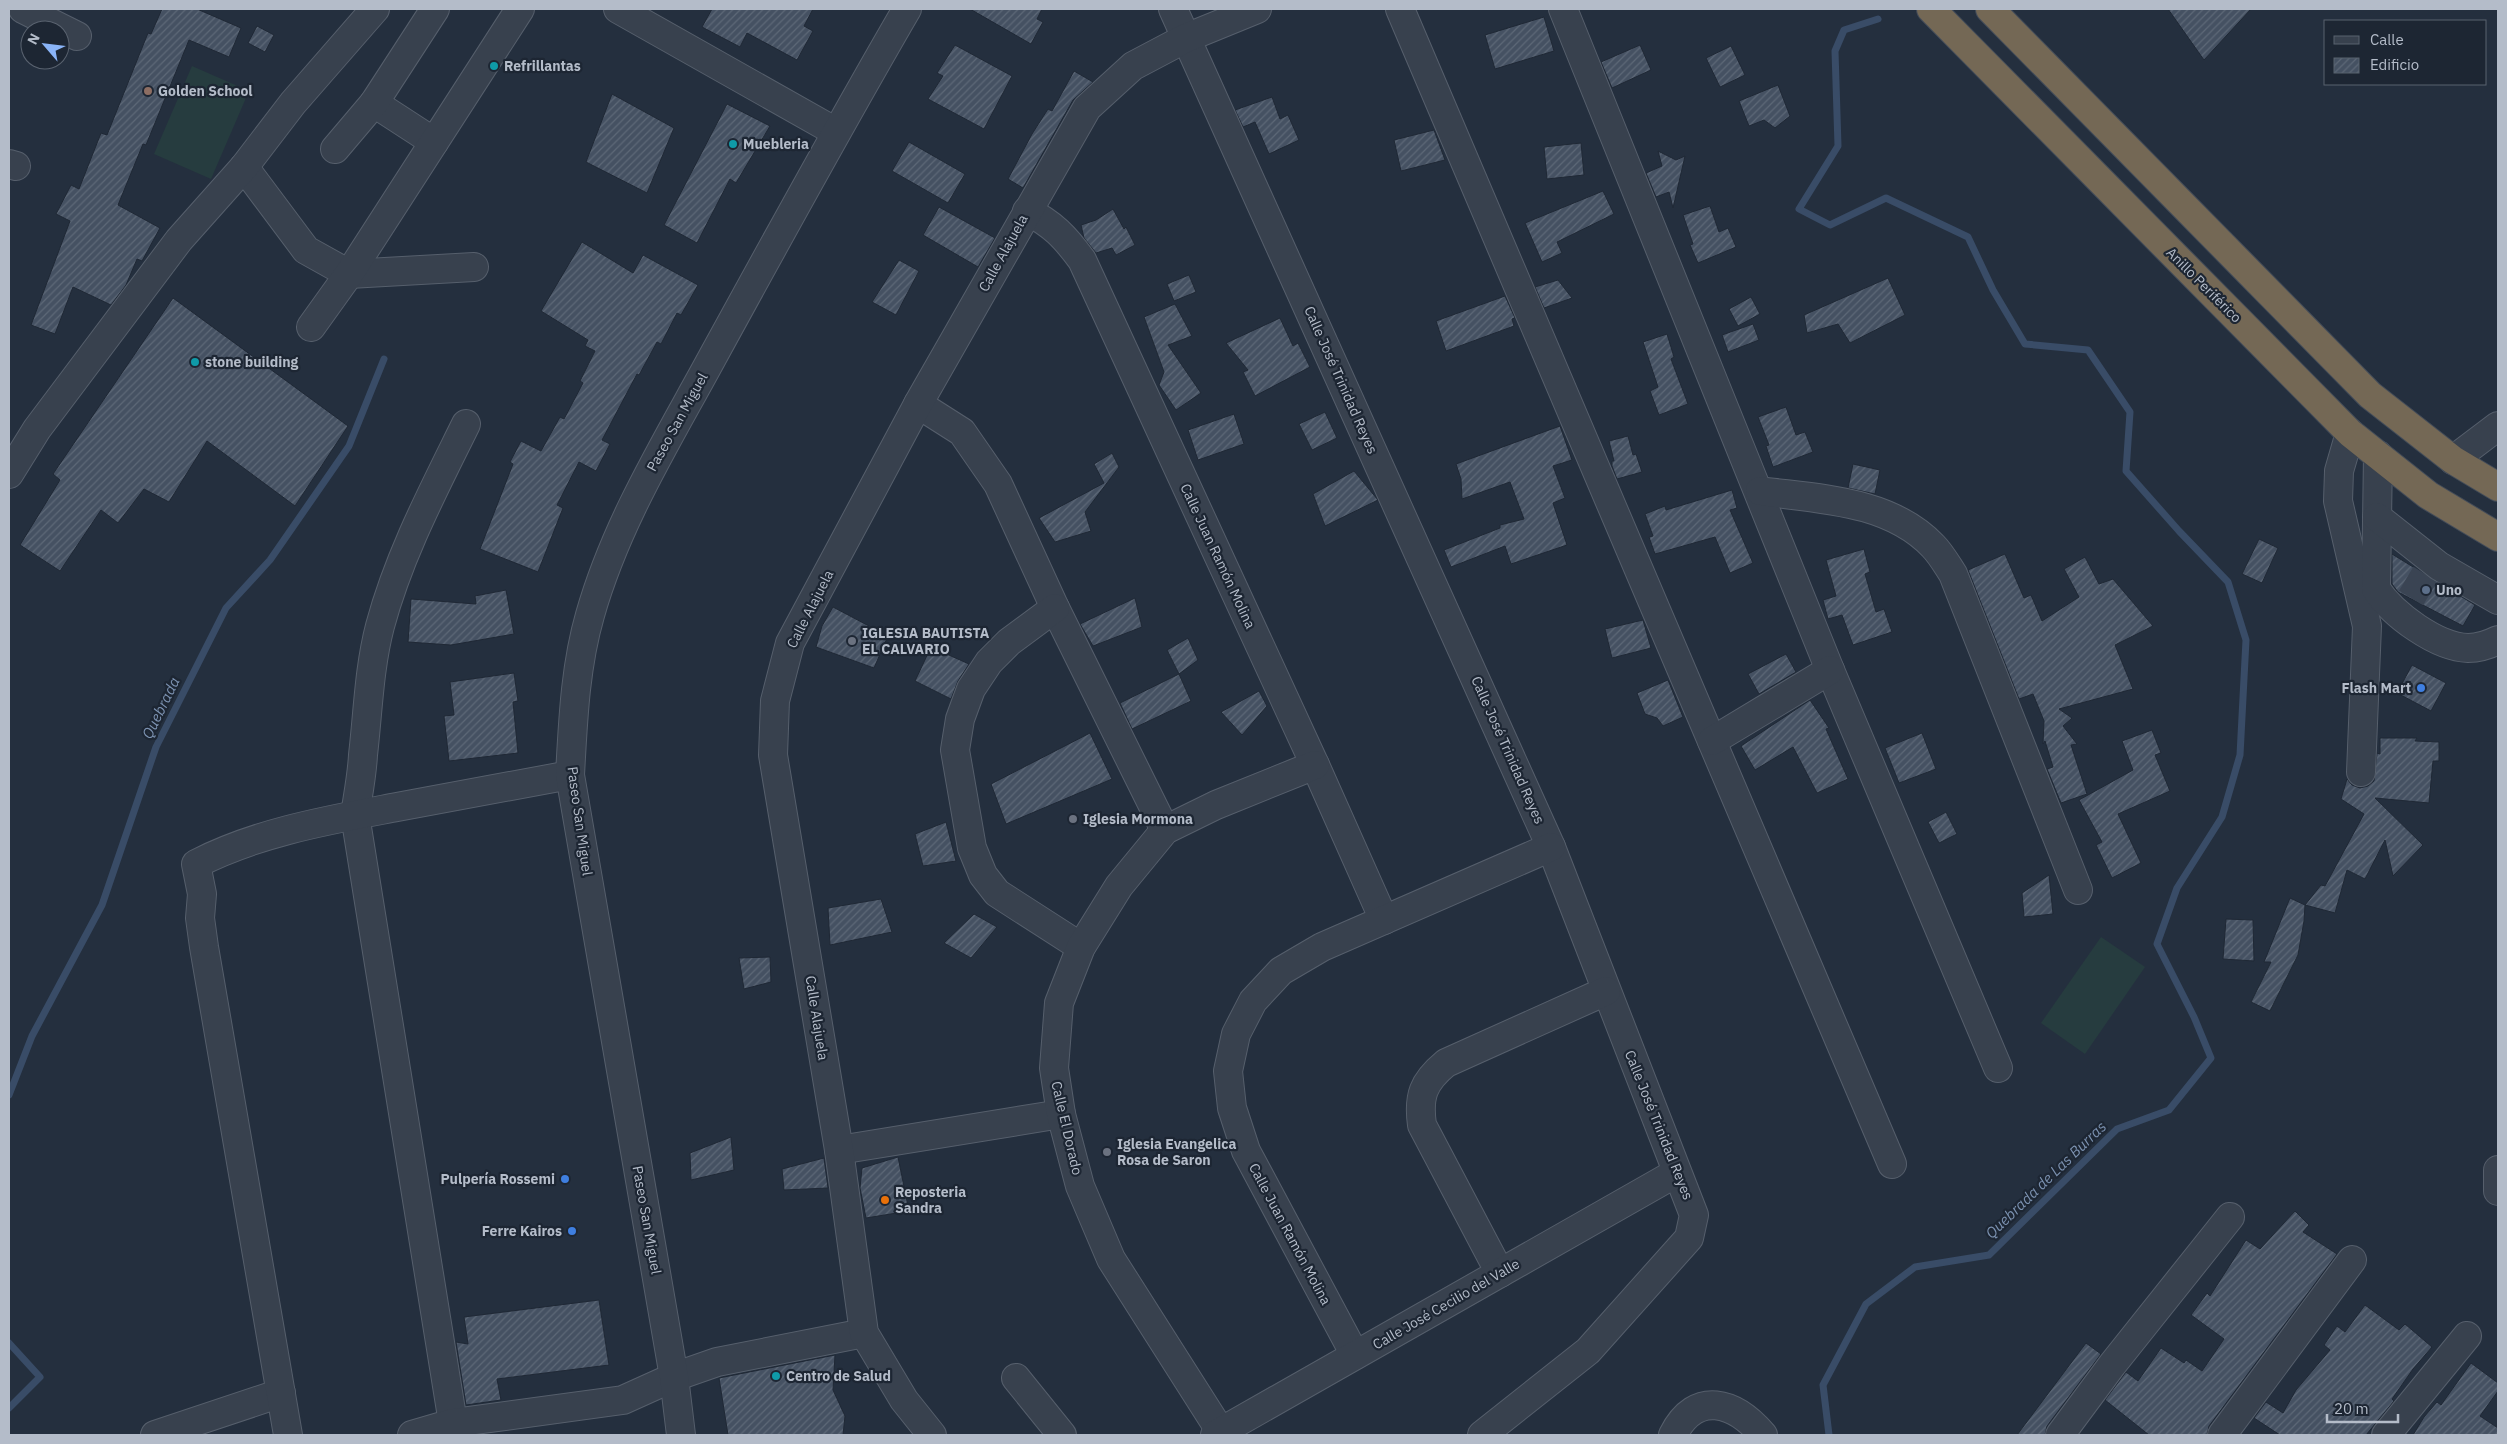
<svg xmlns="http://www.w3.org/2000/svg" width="2507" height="1444" viewBox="0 0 2507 1444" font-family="'IBM Plex Sans',sans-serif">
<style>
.pitch{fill:#263c3f}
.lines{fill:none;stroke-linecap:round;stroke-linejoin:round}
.stream{stroke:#394c67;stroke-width:7}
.building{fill:url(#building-hatch);stroke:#1f2835}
.minor-tunnel{stroke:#3a4453;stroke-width:28;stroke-dasharray:28 14;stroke-linecap:butt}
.minor-casing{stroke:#565f6c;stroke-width:30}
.highway-casing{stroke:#434c59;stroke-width:30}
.minor{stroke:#38414e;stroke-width:28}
.highway{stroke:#746855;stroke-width:28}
.culture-dot{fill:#0f9aa8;stroke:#1d2633;stroke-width:2}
.education-dot{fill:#8d6e63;stroke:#1d2633;stroke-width:2}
.service-dot{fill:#5c6f8a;stroke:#1d2633;stroke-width:2}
.worship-dot{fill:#6b7280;stroke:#1d2633;stroke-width:2}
.shop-dot{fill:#3f7fe0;stroke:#1d2633;stroke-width:2}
.food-dot{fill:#e8710a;stroke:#1d2633;stroke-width:2}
.labels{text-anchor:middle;stroke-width:4.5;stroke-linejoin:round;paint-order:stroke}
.poi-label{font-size:14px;font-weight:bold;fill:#b4bcc9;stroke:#1d2633;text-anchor:start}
.street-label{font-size:14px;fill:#b4bcc9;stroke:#1d2633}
.water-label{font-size:15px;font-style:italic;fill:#7c92b1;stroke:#1d2633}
</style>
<defs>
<pattern id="building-hatch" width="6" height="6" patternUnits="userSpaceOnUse" patternTransform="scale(1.25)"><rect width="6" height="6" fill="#455162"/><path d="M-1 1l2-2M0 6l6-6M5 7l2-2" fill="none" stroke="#5d6877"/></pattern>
</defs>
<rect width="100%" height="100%" fill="#242f3e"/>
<!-- pitch -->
<g class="pitch">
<path d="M 192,66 L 249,91 L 211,179 L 154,154 Z"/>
<path d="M 2101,937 L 2145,967 L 2085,1054 L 2041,1023 Z"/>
</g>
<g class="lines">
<!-- stream -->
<g class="stream">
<path d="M 9,1095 L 32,1036 L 102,905 L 156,747 L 226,608 L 270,560 L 349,446 L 384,359"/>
<path d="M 9,1343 L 40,1377 L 9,1408"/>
<path d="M 1829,1435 L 1823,1385 L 1866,1304 L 1915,1267 L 1989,1255 L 2117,1129 L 2169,1110 L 2211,1058 L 2194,1017 L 2157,944 L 2177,888 L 2222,817 L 2240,755 L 2246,640 L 2228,582 L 2179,531 L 2126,471 L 2130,412 L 2088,350 L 2025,344 L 1993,290 L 1968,237 L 1886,198 L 1830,225 L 1799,209 L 1838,146 L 1835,51 L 1844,30 L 1878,19"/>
</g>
</g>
<!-- building -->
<g class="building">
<path d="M 162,9 L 197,9 L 241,28 L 229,57 L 189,40 L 146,145 L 143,144 L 118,205 L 160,228 L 142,261 L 137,259 L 126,285 L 111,305 L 73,287 L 55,334 L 31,325 L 70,221 L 56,214 L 71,185 L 79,189 L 101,133 L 107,135 L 148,33 L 151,34 Z"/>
<path d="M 712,9 L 813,9 L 804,26 L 813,31 L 797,60 L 747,33 L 740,47 L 702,27 Z"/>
<path d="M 970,9 L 1042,9 L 1037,19 L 1043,22 L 1031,44 Z"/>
<path d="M 2168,9 L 2251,9 L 2204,60 Z"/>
<path d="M 1544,17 L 1554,51 L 1495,69 L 1485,35 Z"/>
<path d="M 257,26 L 274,35 L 265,52 L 248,43 Z"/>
<path d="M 955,45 L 1012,76 L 984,129 L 928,99 L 943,76 L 937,73 Z"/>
<path d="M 1640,45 L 1651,70 L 1612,88 L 1601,62 Z"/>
<path d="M 1731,46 L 1745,75 L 1720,87 L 1706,58 Z"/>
<path d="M 1074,71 L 1093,82 L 1073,100 L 1023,188 L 1008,179 L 1032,134 L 1048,109 L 1052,111 Z"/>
<path d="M 1778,85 L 1790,116 L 1775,128 L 1764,120 L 1749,126 L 1739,101 Z"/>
<path d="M 612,94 L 674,128 L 647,193 L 586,162 Z"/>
<path d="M 1272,97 L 1280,119 L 1288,115 L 1299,140 L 1269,154 L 1255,122 L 1243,127 L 1235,110 Z"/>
<path d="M 727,104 L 770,126 L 736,183 L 730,179 L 697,243 L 664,225 Z"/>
<path d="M 1434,130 L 1445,160 L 1401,171 L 1394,140 Z"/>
<path d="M 909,142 L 965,174 L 948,203 L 892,171 Z"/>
<path d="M 1581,143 L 1584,175 L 1547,179 L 1544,147 Z"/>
<path d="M 1658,151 L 1676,160 L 1685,156 L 1673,208 L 1669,192 L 1656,197 L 1646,173 L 1662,166 Z"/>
<path d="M 1603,191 L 1614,214 L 1557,242 L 1562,253 L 1542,262 L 1525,223 Z"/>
<path d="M 1710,206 L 1719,232 L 1728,228 L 1736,247 L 1698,263 L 1690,245 L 1693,244 L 1683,215 Z"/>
<path d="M 939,207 L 995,238 L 978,267 L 923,235 Z"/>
<path d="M 1113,209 L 1124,229 L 1126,227 L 1135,245 L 1116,255 L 1112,248 L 1096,253 L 1084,238 L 1081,225 L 1096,220 Z"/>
<path d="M 582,242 L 633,273 L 643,255 L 698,285 L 681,315 L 677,313 L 661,344 L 657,342 L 639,375 L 637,374 L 602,440 L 610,444 L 596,471 L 579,462 L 557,505 L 563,508 L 538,572 L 480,549 L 513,464 L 510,462 L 521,441 L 541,451 L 560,417 L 564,419 L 583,383 L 580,381 L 595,351 L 585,346 L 588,340 L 541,311 Z"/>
<path d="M 899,260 L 919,271 L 896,315 L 872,302 Z"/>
<path d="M 1189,275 L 1196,292 L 1174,301 L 1167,284 Z"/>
<path d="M 1888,278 L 1905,315 L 1850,343 L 1838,324 L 1807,333 L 1804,315 Z"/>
<path d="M 1558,280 L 1572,298 L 1544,308 L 1535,287 Z"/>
<path d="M 1505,296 L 1515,318 L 1512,319 L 1514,326 L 1446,351 L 1436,321 Z"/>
<path d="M 1751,297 L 1760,314 L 1738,326 L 1729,309 Z"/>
<path d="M 173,298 L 348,426 L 295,506 L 207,441 L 169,502 L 144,489 L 118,523 L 101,510 L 60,571 L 20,545 L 60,480 L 53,474 Z"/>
<path d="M 1175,304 L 1192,336 L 1168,345 L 1201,393 L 1176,410 L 1159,385 L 1164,372 L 1144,317 Z"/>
<path d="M 1280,318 L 1293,346 L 1298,343 L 1310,367 L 1255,396 L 1243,372 L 1248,370 L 1226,343 Z"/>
<path d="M 1753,324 L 1759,340 L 1728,352 L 1722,335 Z"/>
<path d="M 1667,334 L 1674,357 L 1671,359 L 1688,404 L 1659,415 L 1650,391 L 1658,387 L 1643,342 Z"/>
<path d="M 1786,407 L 1796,435 L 1805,432 L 1813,452 L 1773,467 L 1766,446 L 1769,445 L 1758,417 Z"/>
<path d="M 1325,412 L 1337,438 L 1312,450 L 1299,424 Z"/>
<path d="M 1234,414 L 1244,444 L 1198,460 L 1188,430 Z"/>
<path d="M 1560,426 L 1572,460 L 1553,466 L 1565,498 L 1553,503 L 1567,545 L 1511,564 L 1505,546 L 1451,567 L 1444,550 L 1500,528 L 1500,525 L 1524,519 L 1510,482 L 1462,499 L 1461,479 L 1456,464 Z"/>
<path d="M 1628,436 L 1633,455 L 1636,454 L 1642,472 L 1617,479 L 1612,466 L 1612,461 L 1614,461 L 1609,441 Z"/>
<path d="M 1112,453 L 1119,467 L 1085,512 L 1091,531 L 1055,542 L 1039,518 L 1104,483 L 1094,464 Z"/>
<path d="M 1853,464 L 1880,470 L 1875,494 L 1848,488 Z"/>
<path d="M 1354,471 L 1378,500 L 1325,526 L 1313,494 Z"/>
<path d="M 1732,490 L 1737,508 L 1730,510 L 1753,563 L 1730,573 L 1715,537 L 1655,554 L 1649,537 L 1653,536 L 1645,514 L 1665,506 L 1666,510 Z"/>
<path d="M 2259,539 L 2278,548 L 2262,583 L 2242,574 Z"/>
<path d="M 1864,549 L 1870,572 L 1865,574 L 1876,612 L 1884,609 L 1892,632 L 1853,645 L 1842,615 L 1828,619 L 1823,600 L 1836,596 L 1826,560 Z"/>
<path d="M 2005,554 L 2024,598 L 2031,595 L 2042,621 L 2079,597 L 2064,569 L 2085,557 L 2099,584 L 2113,579 L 2153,626 L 2115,645 L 2133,689 L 2059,709 L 2072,718 L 2063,726 L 2077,744 L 2071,745 L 2087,794 L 2061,803 L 2047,769 L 2053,767 L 2045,741 L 2043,744 L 2044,721 L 2033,694 L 2019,699 L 1968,570 Z"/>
<path d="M 2392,554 L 2475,605 L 2463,626 L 2398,592 L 2392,584 Z"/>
<path d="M 506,590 L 514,634 L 451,645 L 408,642 L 411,599 L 476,604 L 475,596 Z"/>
<path d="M 1135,598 L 1142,627 L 1093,646 L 1080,624 Z"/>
<path d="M 833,607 L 888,636 L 874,668 L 816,647 L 822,626 Z"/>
<path d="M 1643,620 L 1651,648 L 1612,658 L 1605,629 Z"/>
<path d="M 1188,638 L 1198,660 L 1179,674 L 1167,650 Z"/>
<path d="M 931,647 L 969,664 L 958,681 L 951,699 L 915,681 Z"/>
<path d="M 1786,654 L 1796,672 L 1759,694 L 1748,674 Z"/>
<path d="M 2412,665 L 2446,683 L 2431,711 L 2397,693 Z"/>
<path d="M 514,673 L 518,701 L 513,702 L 518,753 L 449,761 L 444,716 L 454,715 L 450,682 Z"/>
<path d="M 1179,674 L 1191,701 L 1132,729 L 1120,703 Z"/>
<path d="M 1668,680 L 1683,717 L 1663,726 L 1657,718 L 1645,714 L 1637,693 Z"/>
<path d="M 1259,691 L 1267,706 L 1242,735 L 1221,712 Z"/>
<path d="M 1810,700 L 1829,728 L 1826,729 L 1848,779 L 1817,793 L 1793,747 L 1755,770 L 1741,746 Z"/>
<path d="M 2152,730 L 2161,753 L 2155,755 L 2170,791 L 2118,814 L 2141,863 L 2112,878 L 2096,845 L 2102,842 L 2079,800 L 2133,770 L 2122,741 Z"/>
<path d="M 1090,733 L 1112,779 L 1006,824 L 991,784 Z"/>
<path d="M 1922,733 L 1936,769 L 1899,783 L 1885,748 Z"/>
<path d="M 2380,738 L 2417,738 L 2415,741 L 2439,742 L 2439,761 L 2433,761 L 2429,803 L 2375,798 L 2423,845 L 2393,876 L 2385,840 L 2365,879 L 2347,870 L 2335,913 L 2305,905 L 2321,885 L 2325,886 L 2364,814 L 2341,799 L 2347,779 L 2352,785 L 2360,788 L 2368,786 L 2374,781 L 2377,753 L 2380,754 Z"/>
<path d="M 1946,812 L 1957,834 L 1939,843 L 1928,822 Z"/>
<path d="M 946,822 L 956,861 L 923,866 L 915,834 Z"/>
<path d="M 2049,875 L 2053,914 L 2024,917 L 2022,893 Z"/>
<path d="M 2290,898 L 2305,905 L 2304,921 L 2298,955 L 2270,1011 L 2251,1002 L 2271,962 L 2264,962 Z"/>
<path d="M 881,899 L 892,932 L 830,945 L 828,908 Z"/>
<path d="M 974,914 L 997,927 L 971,958 L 944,943 Z"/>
<path d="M 2226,919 L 2253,920 L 2254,961 L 2223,959 Z"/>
<path d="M 770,957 L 771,982 L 744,989 L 739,958 Z"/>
<path d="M 731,1137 L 734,1170 L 691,1180 L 690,1153 Z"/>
<path d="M 898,1157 L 909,1211 L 866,1218 L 860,1188 L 862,1168 Z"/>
<path d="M 824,1158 L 828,1188 L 784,1190 L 782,1169 Z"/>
<path d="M 2295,1211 L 2309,1225 L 2303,1232 L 2337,1254 L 2209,1426 L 2207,1435 L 2149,1435 L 2105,1400 L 2126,1372 L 2138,1381 L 2161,1348 L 2184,1363 L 2186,1360 L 2202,1371 L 2224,1339 L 2191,1315 L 2207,1293 L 2210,1296 L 2246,1240 L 2260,1249 Z"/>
<path d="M 599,1300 L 609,1365 L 497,1379 L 501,1400 L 466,1405 L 456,1342 L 468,1344 L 464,1317 Z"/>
<path d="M 2365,1305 L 2399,1330 L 2405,1324 L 2432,1347 L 2413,1369 L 2392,1399 L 2394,1401 L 2366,1435 L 2280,1435 L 2254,1418 L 2266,1402 L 2283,1413 L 2296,1390 L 2330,1350 L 2324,1345 L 2337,1326 L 2345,1332 Z"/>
<path d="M 2086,1343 L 2101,1354 L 2047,1426 L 2045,1435 L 2017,1435 Z"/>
<path d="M 835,1355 L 833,1390 L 845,1416 L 843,1435 L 728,1435 L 719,1378 Z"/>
<path d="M 2471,1363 L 2498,1383 L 2498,1391 L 2480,1416 L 2498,1428 L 2498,1435 L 2413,1435 L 2424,1417 L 2437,1402 L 2441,1405 Z"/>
</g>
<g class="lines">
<!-- minor-tunnel -->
<path class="minor-tunnel" d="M 2411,598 L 2426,573"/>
<defs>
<g id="minor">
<path d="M 23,9 L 77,36"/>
<path d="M 618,9 L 836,132"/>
<path d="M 1173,9 L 1551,847 L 1694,1215 L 1689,1238 L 1588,1351 L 1482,1435"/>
<path d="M 1400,9 L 1892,1164"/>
<path d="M 1563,9 L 1830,670 L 1998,1068"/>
<path d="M 374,103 L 434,142"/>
<path d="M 335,149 L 374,103 L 435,9"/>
<path d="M 9,164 L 16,166"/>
<path d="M 244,167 L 306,250 L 349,274 L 474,267"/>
<path d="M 1027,211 C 1053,224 1065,237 1082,260 L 1315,765 L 1384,920"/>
<path d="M 311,327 L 349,274 L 520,9"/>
<path d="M 918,404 L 962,432 L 998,484 L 1055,608 L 1165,830"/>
<path d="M 2350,433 L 2339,471 L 2338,501 L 2367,626 L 2361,772"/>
<path d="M 2378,455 L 2376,589 C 2393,615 2437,647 2468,648 C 2480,648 2488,645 2498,640"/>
<path d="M 2453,460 L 2498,426"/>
<path d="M 9,474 L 37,429 L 179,240 L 244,167 L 293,103 L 375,9"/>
<path d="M 1760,491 C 1819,499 1889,500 1933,546 C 1941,554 1947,565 1953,574 L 2078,890"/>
<path d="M 2377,517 L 2439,566 L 2498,600"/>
<path d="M 1055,608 L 1009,642 L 989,662 L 971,689 L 960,719 L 955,750 L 972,848 L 983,875 L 997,893 L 1081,947"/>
<path d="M 1712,741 L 1830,670"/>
<path d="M 839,1150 L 1061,1114"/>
<path d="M 2498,1170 L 2498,1191"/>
<path d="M 1500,1273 L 1422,1125 C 1418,1096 1423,1082 1446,1063 L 1606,991"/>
<path d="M 1355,1355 L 1246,1151 L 1232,1108 L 1228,1071 L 1236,1034 L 1253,1001 L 1281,971 L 1322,947 L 1551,847"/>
<path d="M 1016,1378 L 1062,1435"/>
<path d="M 453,1423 L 355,815 C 358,795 362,775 363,755 C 368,712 369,668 380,626 C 399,555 434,489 466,424"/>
<path d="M 1221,1432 L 1111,1259 L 1080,1186 L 1061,1114 L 1054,1068 L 1059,1003 L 1081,947 L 1119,886 L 1165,830 L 1216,805 L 1315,765"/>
<path d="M 155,1435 L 281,1393"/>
<path d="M 288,1435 L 204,947 L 200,918 L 202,894 L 196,864 C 258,832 329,820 397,807 C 455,796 513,785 570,775"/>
<path d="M 412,1435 L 453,1423 L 623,1400 L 674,1377 L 717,1362 L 864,1333"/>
<path d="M 681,1435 L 674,1377 L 570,775 C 573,721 575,667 590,615 C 616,523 667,441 712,358 C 776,241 840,124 907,9"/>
<path d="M 932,1435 L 904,1400 L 864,1333 L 839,1150 L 773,755 L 775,701 L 790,643 L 918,404 L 1087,108 L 1133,66 L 1186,38 L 1257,9"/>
<path d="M 1215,1435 L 1676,1173"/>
<path d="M 1673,1435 C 1696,1389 1735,1402 1763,1435"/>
<path d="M 2060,1435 L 2112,1365 L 2230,1217"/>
<path d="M 2222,1435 L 2352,1260"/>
<path d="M 2386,1435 L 2467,1336"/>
</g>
<g id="highway">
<path d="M 1931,9 L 2350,433 L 2428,495 L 2498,537"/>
<path d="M 1990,9 L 2370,395 L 2453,460 L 2498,487"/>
</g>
</defs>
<!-- minor casing -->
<use href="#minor" class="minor-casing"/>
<!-- highway casing -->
<use href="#highway" class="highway-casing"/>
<!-- minor -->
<use href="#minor" class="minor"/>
<!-- highway -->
<use href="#highway" class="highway"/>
</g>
<!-- markers -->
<g class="culture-dot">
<circle cx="494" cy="66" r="5"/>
<circle cx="733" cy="144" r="5"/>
<circle cx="195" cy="362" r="5"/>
<circle cx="776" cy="1376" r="5"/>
</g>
<circle class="education-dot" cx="148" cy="91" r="5"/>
<circle class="service-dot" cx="2426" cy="590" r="5"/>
<g class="worship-dot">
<circle cx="852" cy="641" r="5"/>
<circle cx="1073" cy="819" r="5"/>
<circle cx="1107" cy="1152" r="5"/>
</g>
<g class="shop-dot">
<circle cx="2421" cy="688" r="5"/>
<circle cx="565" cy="1179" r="5"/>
<circle cx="572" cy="1231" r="5"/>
</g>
<circle class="food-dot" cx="885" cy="1200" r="5"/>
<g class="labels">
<!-- poi labels -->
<g class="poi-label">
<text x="504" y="71">Refrillantas</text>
<text x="158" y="96">Golden School</text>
<text x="743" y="149">Muebleria</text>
<text x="205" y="367">stone building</text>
<text x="2436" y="595">Uno</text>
<text x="862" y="638">IGLESIA BAUTISTA<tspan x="862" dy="16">EL CALVARIO</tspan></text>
<text x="2411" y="693" text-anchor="end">Flash Mart</text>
<text x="1083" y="824">Iglesia Mormona</text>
<text x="1117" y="1149">Iglesia Evangelica<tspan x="1117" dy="16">Rosa de Saron</tspan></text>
<text x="555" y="1184" text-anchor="end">Pulpería Rossemi</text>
<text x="895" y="1197">Reposteria<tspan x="895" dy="16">Sandra</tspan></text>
<text x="562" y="1236" text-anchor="end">Ferre Kairos</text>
<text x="786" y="1381">Centro de Salud</text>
</g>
<!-- street labels -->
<g class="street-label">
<text transform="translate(1003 253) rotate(-61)" y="5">Calle Alajuela</text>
<text transform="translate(2204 285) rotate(45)" y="5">Anillo Periférico</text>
<text transform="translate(1341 380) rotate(66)" y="5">Calle José Trinidad Reyes</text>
<text transform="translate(677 422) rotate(-61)" y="5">Paseo San Miguel</text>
<text transform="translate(1218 556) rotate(65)" y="5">Calle Juan Ramón Molina</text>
<text transform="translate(810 609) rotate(-63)" y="5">Calle Alajuela</text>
<text transform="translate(1508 750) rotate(66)" y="5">Calle José Trinidad Reyes</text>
<text transform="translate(580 821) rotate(82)" y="5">Paseo San Miguel</text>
<text transform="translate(817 1018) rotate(81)" y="5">Calle Alajuela</text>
<text transform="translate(1659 1125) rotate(68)" y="5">Calle José Trinidad Reyes</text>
<text transform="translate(1067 1128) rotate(77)" y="5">Calle El Dorado</text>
<text transform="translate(647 1220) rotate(80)" y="5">Paseo San Miguel</text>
<text transform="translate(1290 1234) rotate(62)" y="5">Calle Juan Ramón Molina</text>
<text transform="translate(1446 1304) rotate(-30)" y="5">Calle José Cecilio del Valle</text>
</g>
<!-- water labels -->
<g class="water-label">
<text transform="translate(161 708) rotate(-64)" y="5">Quebrada</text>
<text transform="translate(2046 1180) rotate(-44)" y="5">Quebrada de Las Burras</text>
</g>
</g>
<!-- border -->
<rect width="2507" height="1444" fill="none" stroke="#b4bcc9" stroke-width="20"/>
<!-- legend -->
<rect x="2324" y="20" width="162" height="65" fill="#1d2633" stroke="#59626f"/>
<rect x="2334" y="36" width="25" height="8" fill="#38414e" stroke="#59626f"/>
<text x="2370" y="45" font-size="15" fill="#b4bcc9">Calle</text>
<rect x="2334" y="58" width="25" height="15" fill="url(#building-hatch)" stroke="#59626f"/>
<text x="2370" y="70" font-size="15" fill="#b4bcc9">Edificio</text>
<!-- north arrow -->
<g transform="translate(45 45) rotate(298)"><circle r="24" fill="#1d2633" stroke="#59626f"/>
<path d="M0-4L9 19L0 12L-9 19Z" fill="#8ab4f8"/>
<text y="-8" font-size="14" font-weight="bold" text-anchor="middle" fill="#b4bcc9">N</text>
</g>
<!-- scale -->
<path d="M2327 1414v8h71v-8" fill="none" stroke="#b4bcc9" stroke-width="2.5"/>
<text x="2334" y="1414" font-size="15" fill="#b4bcc9" stroke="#1d2633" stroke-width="4" paint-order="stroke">20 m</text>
</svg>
